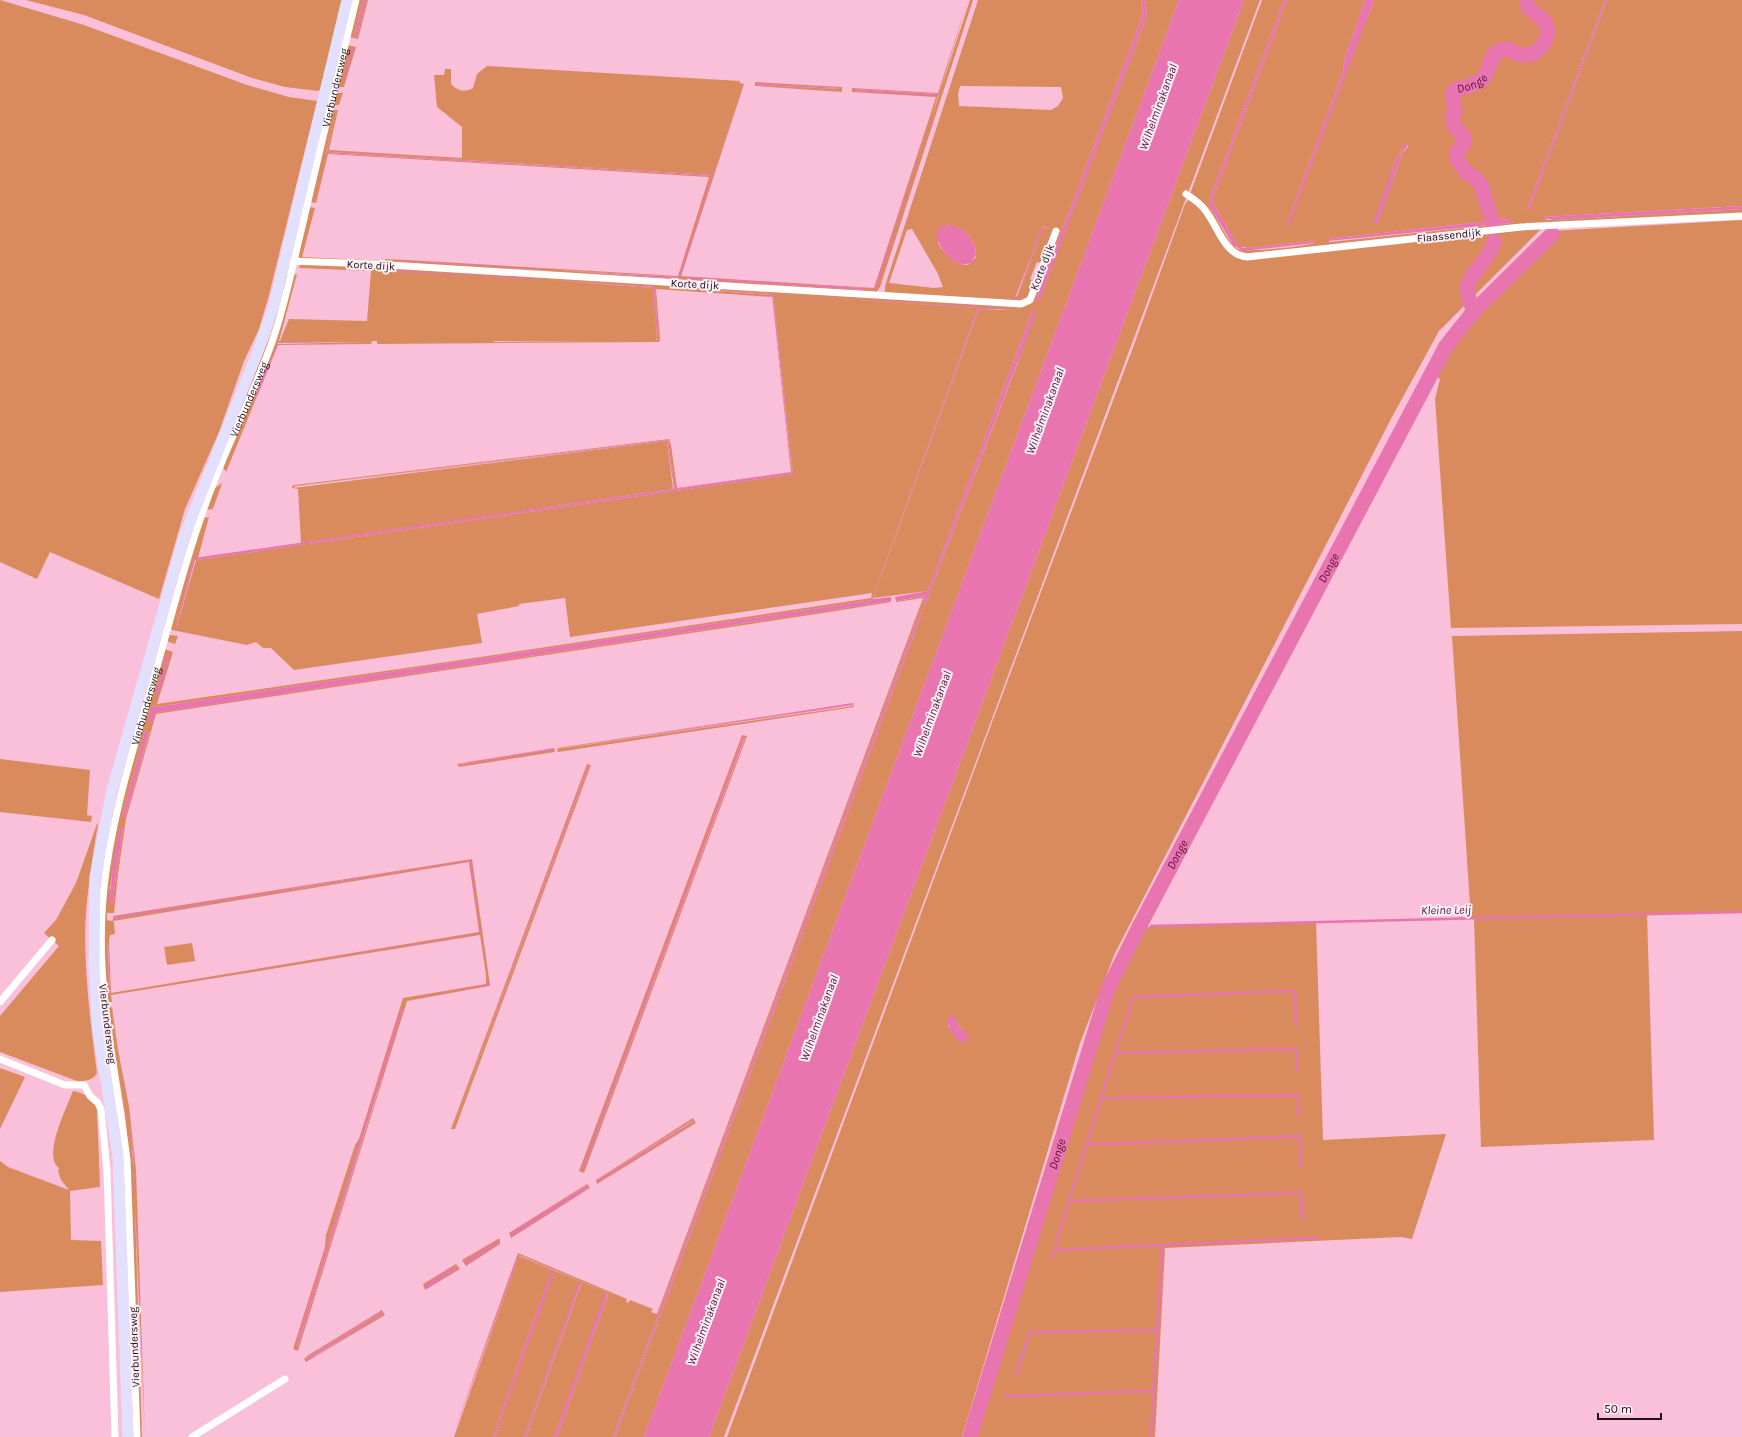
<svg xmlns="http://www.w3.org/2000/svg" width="1742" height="1437" viewBox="0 0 1742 1437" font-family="Karla,sans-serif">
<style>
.green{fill:#d98b5e;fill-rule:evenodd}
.water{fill:#e875af}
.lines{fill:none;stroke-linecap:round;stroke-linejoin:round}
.stream{stroke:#e875af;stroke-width:2.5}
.river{stroke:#e875af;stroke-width:15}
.minor{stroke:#fff;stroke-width:7}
.primary{stroke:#e3e0fe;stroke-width:11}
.labels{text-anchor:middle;stroke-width:4;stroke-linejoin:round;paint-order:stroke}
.street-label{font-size:11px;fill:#230e18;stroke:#fceff5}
.water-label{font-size:12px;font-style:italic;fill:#59113b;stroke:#fceff5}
</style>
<rect width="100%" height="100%" fill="#fabfd9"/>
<!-- green -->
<g class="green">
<path d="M 0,0 L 84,25 L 247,85 L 289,97 L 317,101 L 269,295 L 259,329 L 244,361 L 219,432 L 185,509 L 159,599 L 50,552 L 37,579 L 0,562 Z"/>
<path d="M 26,0 L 343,0 L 320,90 L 318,91 L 285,87 L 252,78 L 84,15 Z"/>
<path d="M 358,0 L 363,0 L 354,36 L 357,37 L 366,0 L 368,0 L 358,39 L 349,37 Z"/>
<path d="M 968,0 L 939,94 L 854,89 L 854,91 L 938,95 L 930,122 L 970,0 L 973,0 L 880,287 L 876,293 L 296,260 L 309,207 L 315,208 L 302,257 L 385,261 L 385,259 L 408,260 L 678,276 L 709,177 L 328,154 L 316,203 L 310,202 L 332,110 L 338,110 L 329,150 L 462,158 L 462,127 L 437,107 L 434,75 L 444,75 L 445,69 L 451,69 L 451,84 C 458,91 464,93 473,88 L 477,74 L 487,66 L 740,81 L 740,83 L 744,84 L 681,276 L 874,288 L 936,97 L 852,92 L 852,88 L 938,93 ZM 741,85 L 695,228 L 712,176 L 326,153 L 335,114 L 327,150 L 329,152 L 712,175 ZM 556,270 L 679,277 L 680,279 ZM 690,278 L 863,288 L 863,290 Z"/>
<path d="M 978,0 L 1141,0 L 1143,14 L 1036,300 L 1039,301 L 1146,18 L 1147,14 L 1144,0 L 1179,0 L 644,1437 L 615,1437 L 898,678 L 922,613 L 920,612 L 613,1437 L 557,1437 L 608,1295 L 606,1293 L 554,1437 L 526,1437 L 581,1284 L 579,1283 L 524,1437 L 495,1437 L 551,1271 L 493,1437 L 454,1437 L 519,1256 L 625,1300 L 519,1255 L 452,1437 L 518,1253 L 627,1299 L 626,1302 L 628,1303 L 630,1300 L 653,1309 L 651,1312 L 657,1314 L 923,598 L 896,602 L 896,601 L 926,596 L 923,604 L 925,605 L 1018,362 L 1033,309 L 928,591 L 873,598 L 979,309 L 1014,310 L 785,295 L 978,308 L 872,600 L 169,705 L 158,707 L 153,705 L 152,722 L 154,713 L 891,601 L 891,602 L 836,611 L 156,714 L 126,819 L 118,874 L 114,913 L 107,913 L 107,920 L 112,921 L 113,919 L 130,916 L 113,917 L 113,916 L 472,859 L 490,985 L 489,986 L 407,1001 L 298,1351 L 293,1349 L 325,1247 L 326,1235 L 355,1145 L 359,1139 L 403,998 L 486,984 L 486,975 L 480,935 L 111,995 L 112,1002 L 106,1002 C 103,943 104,882 117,824 C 130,764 148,708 164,649 L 173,652 L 157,704 L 447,662 L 871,598 L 872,593 L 570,637 L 565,598 L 519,604 L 519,606 L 477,614 L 482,643 L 294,670 L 271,648 L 263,648 L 256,642 L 247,645 L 172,630 L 170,627 L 203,518 L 209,517 L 198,558 L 194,559 L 176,626 L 177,626 L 196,560 L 197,560 L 793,474 L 773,294 L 666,287 L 772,295 L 772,297 L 792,472 L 675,489 L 668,440 L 296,486 L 293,488 L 667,441 L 673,489 L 301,543 L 298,489 L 292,488 L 292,486 L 295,485 L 669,439 L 671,445 L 677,488 L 791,472 L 772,297 L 656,289 L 660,339 L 659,342 L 656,342 L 377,344 L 377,341 L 372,341 L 371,344 L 278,345 L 226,472 L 223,467 L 269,355 L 292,276 L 297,274 L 279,341 L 280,341 L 289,319 L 367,321 L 371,271 L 299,268 L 300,264 L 393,267 L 1027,305 L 1041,263 L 1037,262 L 1030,279 L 1035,281 L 1027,298 L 1023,301 L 885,295 L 885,286 ZM 960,86 L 1061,87 L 1063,98 L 1058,106 L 1051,110 L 959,106 L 958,94 ZM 947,225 C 962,225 978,241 976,257 L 968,265 C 955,265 944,254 938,243 ZM 1043,226 L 1052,230 L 1043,227 L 1017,298 L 1015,298 ZM 912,229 L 937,272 L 943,287 L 934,288 L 889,283 L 907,230 ZM 551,280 L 655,287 L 658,340 L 652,340 L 656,340 L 657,338 L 653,288 ZM 494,341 L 599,341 L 494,342 ZM 278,342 L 371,342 L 277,344 ZM 145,731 L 149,733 L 125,817 L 122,817 ZM 120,828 L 123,828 L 116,875 L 113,903 L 110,887 ZM 469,862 L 479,932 L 111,993 L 109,940 L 110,935 L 115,934 L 114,922 L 112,922 L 113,921 ZM 434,866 L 278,892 L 278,891 ZM 107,942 L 108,942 L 110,996 ZM 402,1008 L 375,1100 L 297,1349 L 299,1335 Z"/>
<path d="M 1244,0 L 1260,0 L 724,1437 L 709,1437 Z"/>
<path d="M 1262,0 L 1284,0 L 1209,201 L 1211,208 C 1217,218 1229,244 1238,249 C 1245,253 1307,246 1315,243 L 1314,241 L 1250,248 L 1241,247 L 1236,243 L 1212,201 L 1287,0 L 1365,0 L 1345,58 L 1343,72 L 1286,226 L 1374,0 L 1605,0 L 1527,210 L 1529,210 L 1607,0 L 1742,0 L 1742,206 L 1543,217 L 1547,220 L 1554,220 L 1742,209 L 1742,215 L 1587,224 L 1239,254 L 1190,194 ZM 1409,145 L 1402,154 L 1378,222 L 1376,224 L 1395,161 L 1401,153 L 1402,147 ZM 1509,219 L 1511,223 L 1330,242 L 1327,239 Z"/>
<path d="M 347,45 L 356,47 L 344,87 L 337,87 Z"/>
<path d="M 755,82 L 842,87 L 842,92 L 755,86 ZM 765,84 L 839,88 L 839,89 L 756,85 Z"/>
<path d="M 336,93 L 343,93 L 339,105 L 333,105 Z"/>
<path d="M 1189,199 L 1197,203 L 1222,242 L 1251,259 L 1542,228 L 1439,331 L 1392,417 L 1115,953 L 1080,1043 L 962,1437 L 727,1437 L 991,725 L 1134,345 L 1185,204 ZM 957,1021 L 960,1028 L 963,1030 L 959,1042 L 948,1025 Z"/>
<path d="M 1742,220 L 1742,624 L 1451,628 L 1435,399 L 1440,379 L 1428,370 L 1461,319 L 1550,231 Z"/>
<path d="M 286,275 L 288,275 L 278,315 L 268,344 L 228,441 L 227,441 L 271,334 Z"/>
<path d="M 222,483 L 213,509 L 206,510 L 214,489 Z"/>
<path d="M 1742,631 L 1742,912 L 1647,914 L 1654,1140 L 1481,1147 L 1474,919 L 1471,919 L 1452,636 Z"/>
<path d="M 170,635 L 178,636 L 175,644 L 166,641 L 168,636 Z"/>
<path d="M 853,703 L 854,707 L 558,752 L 557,749 ZM 853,703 L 853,706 L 558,749 L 558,748 Z"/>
<path d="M 742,735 L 747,736 L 584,1173 L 579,1171 ZM 743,737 L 745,738 L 583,1171 Z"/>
<path d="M 554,748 L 555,752 L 459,767 L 457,764 ZM 552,749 L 554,749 L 459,765 L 468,762 Z"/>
<path d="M 0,759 L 90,770 L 87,815 L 92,816 L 91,822 L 0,812 Z"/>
<path d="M 587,764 L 591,765 L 455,1129 L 451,1129 ZM 588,766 L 589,766 L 453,1128 L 463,1101 Z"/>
<path d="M 97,824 L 98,824 C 92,860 86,897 85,933 C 85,980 91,1027 97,1073 C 92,1081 86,1081 77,1081 L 0,1052 L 0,1016 L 59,946 L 44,933 L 56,920 L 76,883 Z"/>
<path d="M 1316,922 L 1323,1140 L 1446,1134 L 1412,1239 L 1401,1237 L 1165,1248 L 1155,1437 L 974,1437 L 1095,1034 L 1120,968 L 1144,927 Z"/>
<path d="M 192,943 L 195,961 L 167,965 L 164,947 Z"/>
<path d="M 112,1007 L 118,1050 L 129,1106 L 136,1170 L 145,1437 L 133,1156 L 129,1120 L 134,1175 L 142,1437 L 139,1437 L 128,1144 L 125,1115 L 108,1009 Z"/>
<path d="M 0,1068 L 25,1077 L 0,1129 Z"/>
<path d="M 73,1091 C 84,1092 94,1100 97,1110 L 100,1187 L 70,1191 L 71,1240 L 101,1241 L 103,1285 L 0,1292 L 0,1161 L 8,1167 L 69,1190 L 61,1180 L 58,1171 L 59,1168 C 42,1156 67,1107 73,1091 Z"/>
<path d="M 693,1118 L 696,1123 L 597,1184 L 596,1180 ZM 692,1121 L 694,1122 L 597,1181 L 597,1180 Z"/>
<path d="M 587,1184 L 590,1188 L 511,1238 L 509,1233 ZM 586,1186 L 589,1188 L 512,1235 L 511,1234 Z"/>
<path d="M 498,1239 L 500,1239 L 500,1244 L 466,1266 L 462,1260 Z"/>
<path d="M 456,1264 L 460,1269 L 425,1290 L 423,1284 Z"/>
<path d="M 382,1310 L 385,1315 L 306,1362 L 304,1359 L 307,1356 ZM 381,1312 L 382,1314 L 315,1356 L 305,1359 Z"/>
</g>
<!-- water -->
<g class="water">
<path d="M 363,0 L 366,0 L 357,37 L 354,36 Z"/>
<path d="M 969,0 L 876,290 L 874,290 L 938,96 L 854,91 L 854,89 L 939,94 Z"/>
<path d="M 1141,0 L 1144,0 L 1147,14 L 1146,18 L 1039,302 L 1036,300 L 1143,14 Z"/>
<path d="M 1179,0 L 1244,0 L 709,1437 L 644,1437 Z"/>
<path d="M 1284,0 L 1287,0 L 1212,201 L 1236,243 L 1243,248 L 1250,248 L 1314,241 L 1315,243 L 1243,251 L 1233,245 L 1211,208 L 1209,201 Z"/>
<path d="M 1365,0 L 1374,0 L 1288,227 L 1286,226 L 1343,72 L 1345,58 Z"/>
<path d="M 1605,0 L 1607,0 L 1529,211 L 1527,210 Z"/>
<path d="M 351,48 L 354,48 L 344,82 L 343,82 Z"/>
<path d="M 757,83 L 839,88 L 840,89 L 756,85 Z"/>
<path d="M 741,84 L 680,279 L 556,270 L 679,277 L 711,176 L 326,153 L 335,114 L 327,150 L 329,152 L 712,175 Z"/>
<path d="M 1410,141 L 1402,154 L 1378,223 L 1376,224 L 1374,221 L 1395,161 L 1401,153 L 1402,147 Z"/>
<path d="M 1742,206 L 1742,209 L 1554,220 L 1542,218 L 1543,217 Z"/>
<path d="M 1509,219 L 1512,219 L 1511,223 L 1327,241 L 1327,239 Z"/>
<path d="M 950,225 C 963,227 976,240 976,255 L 971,263 C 954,270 935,246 937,230 L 941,226 Z"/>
<path d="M 1042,226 L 1052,230 L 1043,227 L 1017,298 L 1009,299 L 1017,296 Z"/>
<path d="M 393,261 L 408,261 L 545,269 L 545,270 Z"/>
<path d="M 386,270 L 540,279 L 540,280 L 386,271 Z"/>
<path d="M 690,277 L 863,288 L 864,289 L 863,290 L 690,279 Z"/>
<path d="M 551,280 L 655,287 L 658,340 L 378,343 L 657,340 L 653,288 Z"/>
<path d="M 666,287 L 773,294 L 793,474 L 197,560 L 195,560 L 177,626 L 176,626 L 194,558 L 674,489 L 667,441 L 293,487 L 668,440 L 675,489 L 792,472 L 772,295 Z"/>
<path d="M 785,295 L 1014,309 L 979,309 L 873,598 L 874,599 L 891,597 L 891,601 L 155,713 L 152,722 L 148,721 L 152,705 L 158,707 L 169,705 L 872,600 L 978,308 Z"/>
<path d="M 1033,309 L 1036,310 L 1031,327 L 925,605 L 923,604 L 925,596 L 896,601 L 895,597 L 928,591 Z"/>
<path d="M 278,342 L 371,342 L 278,343 L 258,394 L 256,393 Z"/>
<path d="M 920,612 L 922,613 L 898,678 L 615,1437 L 613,1437 Z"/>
<path d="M 167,654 L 170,655 L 158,696 L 155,695 Z"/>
<path d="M 846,704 L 853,703 L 853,705 L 558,749 Z"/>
<path d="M 145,731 L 149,732 L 125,817 L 122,817 Z"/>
<path d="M 743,737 L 745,737 L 583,1171 L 581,1170 L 582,1168 Z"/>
<path d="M 552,749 L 555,750 L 458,765 L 468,762 Z"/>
<path d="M 588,765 L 589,766 L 453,1128 L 463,1101 Z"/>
<path d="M 120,827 L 123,828 L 116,875 L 113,903 L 109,903 L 114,856 Z"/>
<path d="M 471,860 L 489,985 L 488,986 L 406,998 L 487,985 L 488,979 L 481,934 L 111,994 L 109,996 L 107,942 L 108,942 L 109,985 L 111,994 L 481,933 L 469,861 L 113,919 L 113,917 Z"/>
<path d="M 401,1008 L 403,1009 L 297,1349 L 296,1348 L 299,1335 Z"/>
<path d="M 952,1015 L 955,1017 L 960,1028 L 968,1034 L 967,1040 L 964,1042 L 959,1042 L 951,1031 L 947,1019 Z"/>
<path d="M 128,1120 L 131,1137 L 135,1187 L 144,1437 L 134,1175 Z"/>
<path d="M 693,1121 L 694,1122 L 598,1182 L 597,1181 L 597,1180 Z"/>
<path d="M 588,1185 L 589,1188 L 512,1236 L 510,1233 Z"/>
<path d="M 497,1241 L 499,1243 L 466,1264 L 464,1261 Z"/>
<path d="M 518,1255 L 625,1300 L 519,1256 L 453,1437 Z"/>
<path d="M 455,1266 L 457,1269 L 426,1289 L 425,1285 Z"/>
<path d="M 551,1271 L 554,1272 L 495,1437 L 493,1437 Z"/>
<path d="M 579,1282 L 581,1283 L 526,1437 L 524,1437 Z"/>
<path d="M 605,1293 L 608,1294 L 604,1306 L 557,1437 L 554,1437 Z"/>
<path d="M 381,1312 L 383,1314 L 306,1361 L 305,1359 Z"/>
</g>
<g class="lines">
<!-- stream -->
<g class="stream">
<path d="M 1151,926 L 1742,912"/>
<path d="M 1139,927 L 1144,927"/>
<path d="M 1116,1053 L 1297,1049 L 1297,1072"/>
<path d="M 1102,1098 L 1298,1095 L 1299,1116"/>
<path d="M 1087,1145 L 1300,1136 L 1300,1167"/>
<path d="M 1069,1201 L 1133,997 L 1295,991 L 1296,1026"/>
<path d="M 1055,1250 L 1318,1238"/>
<path d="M 1052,1258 L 1069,1201 L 1301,1193 L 1302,1219"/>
<path d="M 1016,1376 L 1030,1332 L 1157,1330"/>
<path d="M 1005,1396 L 1153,1391"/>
<path d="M 1151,1437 L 1162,1246"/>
</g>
<!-- river -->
<g class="river">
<path id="s1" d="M 1493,223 L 1481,185 L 1476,179 L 1467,173 L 1457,159 L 1457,152 L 1463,145 L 1464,137 C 1457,129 1448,122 1455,112 L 1452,94 L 1454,90 C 1463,87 1474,86 1481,80 C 1494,70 1485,50 1508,49 C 1513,52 1519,55 1525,55 C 1539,56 1552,36 1546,24 C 1542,16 1533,13 1528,7 L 1526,0"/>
<path d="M 1474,311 C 1458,278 1474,279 1489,253 C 1491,249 1493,246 1494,241"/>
<path id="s2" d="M 970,1437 L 1108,989 L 1139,927 L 1446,346 L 1474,311 L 1552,234"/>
</g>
<!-- minor -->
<g class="minor">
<path d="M 1186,194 C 1193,199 1200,203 1205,210 C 1218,226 1224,255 1247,257 L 1521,227 L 1742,216"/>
<path d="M 290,261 L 373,264 L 1021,304 L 1030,300 L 1056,231"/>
<path d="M 0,1002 L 52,940"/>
<path d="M 0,1059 L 65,1085 L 84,1085 L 90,1096 L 98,1103 L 101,1109 L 107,1171 L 115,1437"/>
<path id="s3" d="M 137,1437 L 127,1160 C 116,1071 95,987 103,897 C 110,820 134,747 155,674 C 173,610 189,546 213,484 C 231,437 254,392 271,345 C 285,306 293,263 303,223 C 320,148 338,74 356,0"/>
<path d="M 192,1437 L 285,1379"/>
</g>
<!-- primary -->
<path class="primary" d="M 128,1437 L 118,1155 L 98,1032 L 94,967 L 95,877 L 112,790 L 184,537 L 258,351 L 274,305 L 347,0"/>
</g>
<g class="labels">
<!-- street labels -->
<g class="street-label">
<text dy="4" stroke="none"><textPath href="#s3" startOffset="1386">Vierbundersweg</textPath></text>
<text transform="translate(1449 235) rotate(-6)" y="4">Flaassendijk</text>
<text transform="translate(371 265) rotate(3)" y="4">Korte dijk</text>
<text transform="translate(1042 267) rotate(-69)" y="4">Korte dijk</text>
<text transform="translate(695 284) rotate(3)" y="4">Korte dijk</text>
<text dy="4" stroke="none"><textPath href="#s3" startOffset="1062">Vierbundersweg</textPath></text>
<text dy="4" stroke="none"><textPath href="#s3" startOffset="738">Vierbundersweg</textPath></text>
<text transform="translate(108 1024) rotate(83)" y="4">Vierbundersweg</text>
<text transform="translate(134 1347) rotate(-92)" y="4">Vierbundersweg</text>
</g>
<!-- water labels -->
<g class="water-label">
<text dy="4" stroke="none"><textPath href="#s1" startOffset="171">Donge</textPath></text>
<text transform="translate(1158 107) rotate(-70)" y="4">Wilhelminakanaal</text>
<text transform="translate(1045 411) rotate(-70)" y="4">Wilhelminakanaal</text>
<text dy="4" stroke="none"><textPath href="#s2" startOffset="944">Donge</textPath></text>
<text transform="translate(932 714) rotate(-70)" y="4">Wilhelminakanaal</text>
<text dy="4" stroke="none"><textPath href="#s2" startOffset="620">Donge</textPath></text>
<text transform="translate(1446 910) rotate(-1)" y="4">Kleine Leij</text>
<text transform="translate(819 1018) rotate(-70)" y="4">Wilhelminakanaal</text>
<text dy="4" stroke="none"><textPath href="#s2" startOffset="296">Donge</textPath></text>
<text transform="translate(706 1322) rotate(-70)" y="4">Wilhelminakanaal</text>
</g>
</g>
<!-- scale -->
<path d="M1598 1413v6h63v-6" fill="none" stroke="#230e18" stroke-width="2"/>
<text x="1604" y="1413" font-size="12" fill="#230e18" stroke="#fceff5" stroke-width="3" paint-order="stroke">50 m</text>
</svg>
